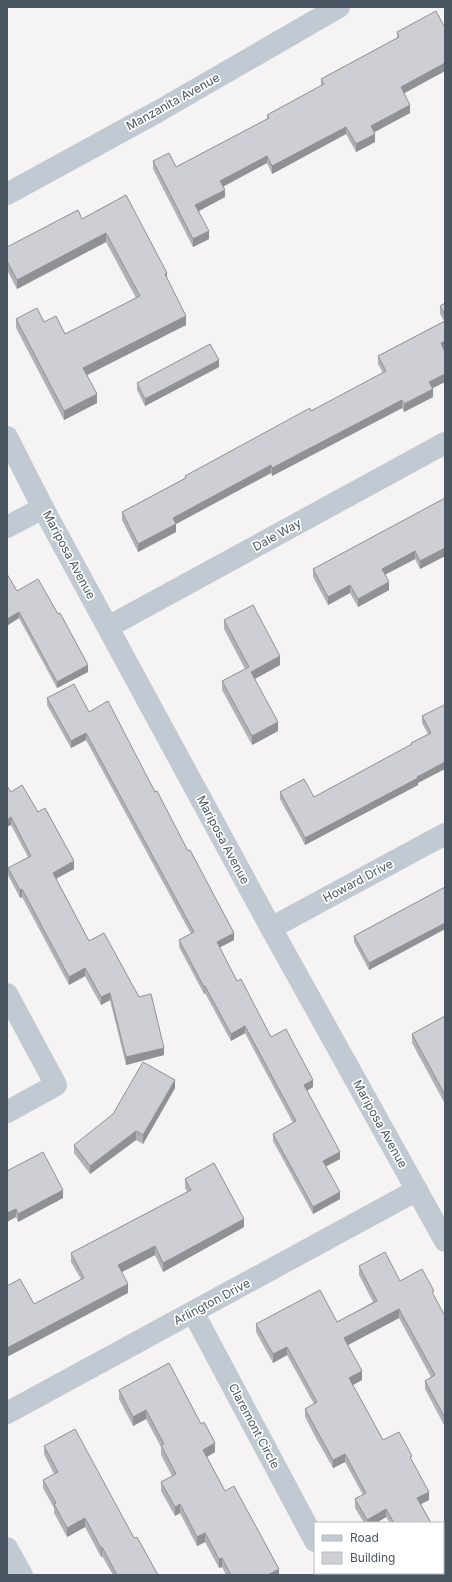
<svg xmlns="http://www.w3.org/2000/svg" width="452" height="1582" viewBox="0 0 452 1582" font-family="Inter,sans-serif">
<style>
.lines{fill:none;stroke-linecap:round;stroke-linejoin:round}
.minor{stroke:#c1cad2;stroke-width:22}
.tertiary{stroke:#c1cad2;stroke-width:22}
.wall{fill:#b0b2b7}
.shaded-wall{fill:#909195}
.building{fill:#cdcfd5;stroke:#909195}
.labels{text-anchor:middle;stroke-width:3.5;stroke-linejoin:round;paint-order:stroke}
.street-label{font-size:12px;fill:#4a5661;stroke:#fff}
</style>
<rect width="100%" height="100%" fill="#f5f3f3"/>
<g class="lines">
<!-- minor -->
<g class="minor">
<path d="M 7,437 L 43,508 L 271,928 L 445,1241"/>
<path d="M 7,527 L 43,508"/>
<path d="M 108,627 L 445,443"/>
<path d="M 271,928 L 445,834"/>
<path d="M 7,994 L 56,1085 L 7,1112"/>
<path d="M 193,1312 L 315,1541"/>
<path d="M 7,1413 L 417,1190"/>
<path d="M 7,1548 L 22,1575"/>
<path d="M 332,1573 L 333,1575"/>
</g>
<!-- tertiary -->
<path class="tertiary" d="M 7,194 L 157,112 L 339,7"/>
</g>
<!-- wall -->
<g class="wall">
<path d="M 397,32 L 445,71 L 404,93 L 410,113 L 374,132 L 375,142 L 356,152 L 346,134 L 272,174 L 267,163 L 223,187 L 225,197 L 199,211 L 209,239 L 193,247 L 153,169 L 153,161 L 176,167 L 267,119 L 267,115 L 321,86 L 321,79 L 397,38 Z"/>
<path d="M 126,195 L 167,279 L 186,325 L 87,375 L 97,403 L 64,420 L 16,328 L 16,319 L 44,322 L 65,334 L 136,298 L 106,242 L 17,289 L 7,270 L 7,247 L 82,219 Z"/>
<path d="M 445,303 L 445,349 L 444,350 L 445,352 L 445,382 L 432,388 L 433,397 L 404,412 L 402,408 L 272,476 L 271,473 L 176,524 L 176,532 L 138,552 L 122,520 L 122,512 L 185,478 L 185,476 L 311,411 L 383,373 L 378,364 L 378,356 L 444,321 L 440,314 L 440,306 Z"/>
<path d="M 219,367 L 145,406 L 137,390 L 137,383 Z"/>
<path d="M 445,498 L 445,556 L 420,569 L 415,559 L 385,575 L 389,590 L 358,607 L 350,593 L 328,605 L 313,577 L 313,569 Z"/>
<path d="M 17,591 L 88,672 L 57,688 L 19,618 Z"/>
<path d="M 224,620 L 280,665 L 255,679 L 278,731 L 252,745 L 222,690 L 222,681 L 245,669 L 224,629 Z"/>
<path d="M 47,698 L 89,712 L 234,940 L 219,947 L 237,981 L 271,1037 L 313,1087 L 307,1091 L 340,1159 L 326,1166 L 340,1199 L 313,1214 L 273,1141 L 273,1134 L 293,1123 L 245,1033 L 231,1041 L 205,993 L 204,994 L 179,947 L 179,940 L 191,934 L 86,740 L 71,748 L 47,705 Z"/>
<path d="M 445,706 L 418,783 L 418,785 L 305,845 L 280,799 L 280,792 L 314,797 L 411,745 L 411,743 L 428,734 L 422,723 L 422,716 Z"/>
<path d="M 11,792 L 38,812 L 74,869 L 56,879 L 89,941 L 164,1055 L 126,1065 L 110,1000 L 101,1005 L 85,976 L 69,985 L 22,897 L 20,898 L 8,875 L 8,868 L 28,857 L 11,825 Z"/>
<path d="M 445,887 L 445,929 L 369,970 L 354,942 L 354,936 Z"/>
<path d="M 445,1016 L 445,1104 L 412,1043 L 412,1034 Z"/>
<path d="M 175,1088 L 143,1144 L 136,1140 L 90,1174 L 74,1153 L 74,1145 Z"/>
<path d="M 7,1171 L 63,1198 L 18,1222 L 16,1217 Z"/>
<path d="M 185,1179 L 244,1227 L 163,1272 L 155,1255 L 122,1272 L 128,1293 L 34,1304 L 81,1279 L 71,1262 L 71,1253 L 187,1192 L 185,1188 Z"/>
<path d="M 359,1266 L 400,1281 L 434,1296 L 445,1316 L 445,1427 L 425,1389 L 425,1381 L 431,1377 L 399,1318 L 348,1345 L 362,1380 L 353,1385 L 383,1440 L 412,1460 L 429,1500 L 421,1504 L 431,1523 L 390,1523 L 386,1517 L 376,1523 L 364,1523 L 355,1508 L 355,1499 L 363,1495 L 345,1462 L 333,1468 L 317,1440 L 305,1417 L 305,1409 L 314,1404 L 287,1355 L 273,1363 L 256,1332 L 256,1324 L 337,1322 L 373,1302 L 359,1275 Z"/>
<path d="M 119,1390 L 215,1452 L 207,1457 L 225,1491 L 279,1575 L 226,1575 L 222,1567 L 219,1568 L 205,1542 L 197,1546 L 180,1513 L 175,1516 L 161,1491 L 161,1482 L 172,1476 L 161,1455 L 161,1447 L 146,1419 L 133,1426 L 119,1399 Z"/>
<path d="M 44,1446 L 134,1538 L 158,1575 L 113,1575 L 102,1556 L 101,1557 L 85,1527 L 67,1537 L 54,1513 L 54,1508 L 43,1488 L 43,1480 L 54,1474 L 44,1454 Z"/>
<path d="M 422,1573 L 443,1573 L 445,1575 L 423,1575 Z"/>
</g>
<!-- shaded-wall -->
<g class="shaded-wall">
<path d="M 445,63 L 445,71 L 401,95 L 401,87 Z"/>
<path d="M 410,105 L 410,113 L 371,134 L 371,126 Z"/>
<path d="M 346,127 L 346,134 L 272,174 L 272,166 Z"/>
<path d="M 375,134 L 375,142 L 356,152 L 356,144 Z"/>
<path d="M 267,156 L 267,163 L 220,188 L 220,181 Z"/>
<path d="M 225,190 L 225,197 L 195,213 L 195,205 Z"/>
<path d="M 209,231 L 209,239 L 193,247 L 193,239 Z"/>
<path d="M 106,233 L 106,242 L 17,289 L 17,280 Z"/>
<path d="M 167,273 L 167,282 L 165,274 Z"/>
<path d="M 186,316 L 186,325 L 83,377 L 83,368 Z"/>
<path d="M 445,341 L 445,349 L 441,352 L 441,343 Z"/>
<path d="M 219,360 L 219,367 L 145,406 L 145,399 Z"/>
<path d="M 445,374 L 445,382 L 429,390 L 429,382 Z"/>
<path d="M 433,389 L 433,397 L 404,412 L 404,404 Z"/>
<path d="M 97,394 L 97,403 L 64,420 L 64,411 Z"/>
<path d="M 402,400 L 402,408 L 272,476 L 272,468 Z"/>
<path d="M 271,465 L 271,473 L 176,524 L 176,532 L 138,552 L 138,544 L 173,518 Z"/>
<path d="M 445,548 L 445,556 L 420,569 L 420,561 Z"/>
<path d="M 415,551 L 415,559 L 382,576 L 382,569 Z"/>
<path d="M 389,582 L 389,590 L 358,607 L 358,599 Z"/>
<path d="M 350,585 L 350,593 L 328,605 L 328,597 Z"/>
<path d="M 19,612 L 19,618 L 7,626 L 7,619 Z"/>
<path d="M 280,656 L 280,665 L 251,681 L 251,672 Z"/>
<path d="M 88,665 L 88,672 L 57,688 L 57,682 Z"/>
<path d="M 278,722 L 278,731 L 252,745 L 252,736 Z"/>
<path d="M 86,733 L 86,740 L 71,748 L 71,741 Z"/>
<path d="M 445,762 L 445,769 L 418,783 L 418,785 L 305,845 L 305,838 Z"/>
<path d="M 11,817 L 11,825 L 7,827 L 7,820 Z"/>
<path d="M 74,861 L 74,869 L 53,880 L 53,873 Z"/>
<path d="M 22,889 L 22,897 L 20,898 L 20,890 Z"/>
<path d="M 445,923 L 445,929 L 369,970 L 369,963 Z"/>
<path d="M 234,933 L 234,940 L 217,949 L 217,942 Z"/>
<path d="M 85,968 L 85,976 L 69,985 L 69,977 Z"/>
<path d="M 205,986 L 205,993 L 204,994 L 204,987 Z"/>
<path d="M 110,993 L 110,1000 L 101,1005 L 101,997 Z"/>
<path d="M 245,1026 L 245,1033 L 231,1041 L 231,1034 Z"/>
<path d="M 164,1048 L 164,1055 L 126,1065 L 126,1057 Z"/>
<path d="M 175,1080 L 175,1088 L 143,1144 L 143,1135 Z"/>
<path d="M 313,1080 L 313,1087 L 304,1092 L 304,1085 Z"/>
<path d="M 136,1131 L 136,1140 L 90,1174 L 90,1166 Z"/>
<path d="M 340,1152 L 340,1159 L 323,1168 L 323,1161 Z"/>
<path d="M 63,1190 L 63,1198 L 18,1222 L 18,1214 Z"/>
<path d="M 340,1192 L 340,1199 L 313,1214 L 313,1207 Z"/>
<path d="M 16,1209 L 16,1217 L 7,1222 L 7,1213 Z"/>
<path d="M 244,1219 L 244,1227 L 163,1272 L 163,1263 Z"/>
<path d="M 155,1246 L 155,1255 L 118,1274 L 118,1265 Z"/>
<path d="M 128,1284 L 128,1293 L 7,1357 L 7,1348 Z"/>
<path d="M 399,1309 L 399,1318 L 344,1347 L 344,1338 Z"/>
<path d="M 287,1347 L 287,1355 L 273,1363 L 273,1354 Z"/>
<path d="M 362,1371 L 362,1380 L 349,1387 L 349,1378 Z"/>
<path d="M 146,1410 L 146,1419 L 133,1426 L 133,1417 Z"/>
<path d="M 215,1443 L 215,1452 L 203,1459 L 203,1450 Z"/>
<path d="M 345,1454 L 345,1462 L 333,1468 L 333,1460 Z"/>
<path d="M 429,1492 L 429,1500 L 417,1506 L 417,1498 Z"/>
<path d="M 180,1504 L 180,1513 L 175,1516 L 175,1507 Z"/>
<path d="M 386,1509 L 386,1517 L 376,1523 L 367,1523 L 367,1520 Z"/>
<path d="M 85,1518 L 85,1527 L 67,1537 L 67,1528 Z"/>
<path d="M 205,1533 L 205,1542 L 197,1546 L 197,1537 Z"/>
<path d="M 102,1547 L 102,1556 L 101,1557 L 101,1548 Z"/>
<path d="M 222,1558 L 222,1567 L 219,1568 L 219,1559 Z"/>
<path d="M 279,1569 L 279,1575 L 268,1575 Z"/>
</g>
<!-- building -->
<g class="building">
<path d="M 436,11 L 445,28 L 445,63 L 401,87 L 410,105 L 371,126 L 375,134 L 356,144 L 346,127 L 272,166 L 267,156 L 220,181 L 225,190 L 195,205 L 209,231 L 193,239 L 153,161 L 169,153 L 176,167 L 269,118 L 267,115 L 324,84 L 321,79 L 399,37 L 397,32 Z"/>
<path d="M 126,195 L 167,273 L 165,274 L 186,316 L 83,368 L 97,394 L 64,411 L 16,319 L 37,308 L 44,322 L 56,316 L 65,334 L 140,296 L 106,233 L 17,280 L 7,261 L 7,247 L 78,210 L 82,219 Z"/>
<path d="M 445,303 L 445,315 L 440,306 Z"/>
<path d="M 445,321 L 445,341 L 441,343 L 445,352 L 445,374 L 429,382 L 433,389 L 404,404 L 402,400 L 272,468 L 271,465 L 173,518 L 176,524 L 138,544 L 122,512 L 186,478 L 185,476 L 310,408 L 311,411 L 386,371 L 378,356 Z"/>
<path d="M 210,344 L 219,360 L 145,399 L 137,383 Z"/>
<path d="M 445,498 L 445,548 L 420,561 L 415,551 L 382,569 L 389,582 L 358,599 L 350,585 L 328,597 L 313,569 Z"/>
<path d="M 7,574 L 17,591 L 38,579 L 58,614 L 60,613 L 88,665 L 57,682 L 19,612 L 7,619 Z"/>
<path d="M 253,605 L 280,656 L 251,672 L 278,722 L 252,736 L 222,681 L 249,667 L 224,620 Z"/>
<path d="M 74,684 L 89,712 L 108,701 L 155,792 L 157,791 L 188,851 L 190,850 L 234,933 L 217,942 L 237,981 L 241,979 L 271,1037 L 286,1029 L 313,1080 L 304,1085 L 340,1152 L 323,1161 L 340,1192 L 313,1207 L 273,1134 L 296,1121 L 245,1026 L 231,1034 L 205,986 L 204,987 L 179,940 L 194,932 L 86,733 L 71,741 L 47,698 Z"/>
<path d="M 444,705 L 445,706 L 445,762 L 417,777 L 418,778 L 305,838 L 280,792 L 304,779 L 314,797 L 412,744 L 411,743 L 431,733 L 422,716 Z"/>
<path d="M 22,785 L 38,812 L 45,808 L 74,861 L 53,873 L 89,941 L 104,933 L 139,997 L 151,994 L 164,1048 L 126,1057 L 110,993 L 101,997 L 85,968 L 69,977 L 22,889 L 20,890 L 8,868 L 31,856 L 11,817 L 7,820 L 7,786 L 11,792 Z"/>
<path d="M 445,887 L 445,923 L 369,963 L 354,936 Z"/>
<path d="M 445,1016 L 445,1095 L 412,1034 Z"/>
<path d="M 143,1062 L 175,1080 L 143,1135 L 136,1131 L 90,1166 L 74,1145 L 113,1114 Z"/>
<path d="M 43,1152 L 63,1190 L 18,1214 L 16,1209 L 7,1213 L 7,1171 Z"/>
<path d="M 214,1163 L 244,1219 L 163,1263 L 155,1246 L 118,1265 L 128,1284 L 7,1348 L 7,1286 L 20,1279 L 34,1304 L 84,1278 L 71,1253 L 191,1190 L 185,1179 Z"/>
<path d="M 385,1252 L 400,1281 L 422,1269 L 434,1291 L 432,1292 L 445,1316 L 445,1418 L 425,1381 L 435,1375 L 399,1309 L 344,1338 L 362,1371 L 349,1378 L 383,1440 L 399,1432 L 412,1456 L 410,1457 L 429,1492 L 417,1498 L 431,1523 L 394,1523 L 386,1509 L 367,1520 L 355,1499 L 366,1493 L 345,1454 L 333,1460 L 317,1431 L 305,1409 L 317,1402 L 287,1347 L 273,1354 L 256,1324 L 320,1290 L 337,1322 L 377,1301 L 359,1266 Z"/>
<path d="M 169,1363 L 201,1424 L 204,1422 L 215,1443 L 203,1450 L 225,1491 L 234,1486 L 279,1569 L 268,1575 L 231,1575 L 222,1558 L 219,1559 L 205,1533 L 197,1537 L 180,1504 L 175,1507 L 161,1482 L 176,1474 L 161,1445 L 164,1444 L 146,1410 L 133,1417 L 119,1390 Z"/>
<path d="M 75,1429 L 134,1538 L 137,1537 L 158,1575 L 117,1575 L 102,1547 L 101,1548 L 85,1518 L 67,1528 L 54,1504 L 56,1503 L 43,1480 L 58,1472 L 44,1446 Z"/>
<path d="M 443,1532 L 445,1532 L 445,1575 L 426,1575 L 425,1573 L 443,1573 Z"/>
</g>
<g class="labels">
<!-- street labels -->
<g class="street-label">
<text transform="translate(173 102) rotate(-29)" y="4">Manzanita Avenue</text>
<text transform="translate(277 535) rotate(-29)" y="4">Dale Way</text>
<text transform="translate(69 555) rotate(62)" y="4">Mariposa Avenue</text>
<text transform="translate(223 840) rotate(62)" y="4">Mariposa Avenue</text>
<text transform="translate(358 881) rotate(-28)" y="4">Howard Drive</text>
<text transform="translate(380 1124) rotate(61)" y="4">Mariposa Avenue</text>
<text transform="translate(212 1302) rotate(-28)" y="4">Arlington Drive</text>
<text transform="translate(254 1426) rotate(62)" y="4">Claremont Circle</text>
</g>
</g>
<!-- border -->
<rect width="452" height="1582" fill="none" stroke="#4a5661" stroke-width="16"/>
<!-- legend -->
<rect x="314" y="1522" width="130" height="52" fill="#ffffff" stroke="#b7bbc0"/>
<rect x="322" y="1535" width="20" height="6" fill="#c1cad2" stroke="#b7bbc0"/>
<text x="350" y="1542" font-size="12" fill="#4a5661">Road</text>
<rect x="322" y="1552" width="20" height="12" fill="#cdcfd5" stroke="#b7bbc0"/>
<text x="350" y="1562" font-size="12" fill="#4a5661">Building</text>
</svg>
